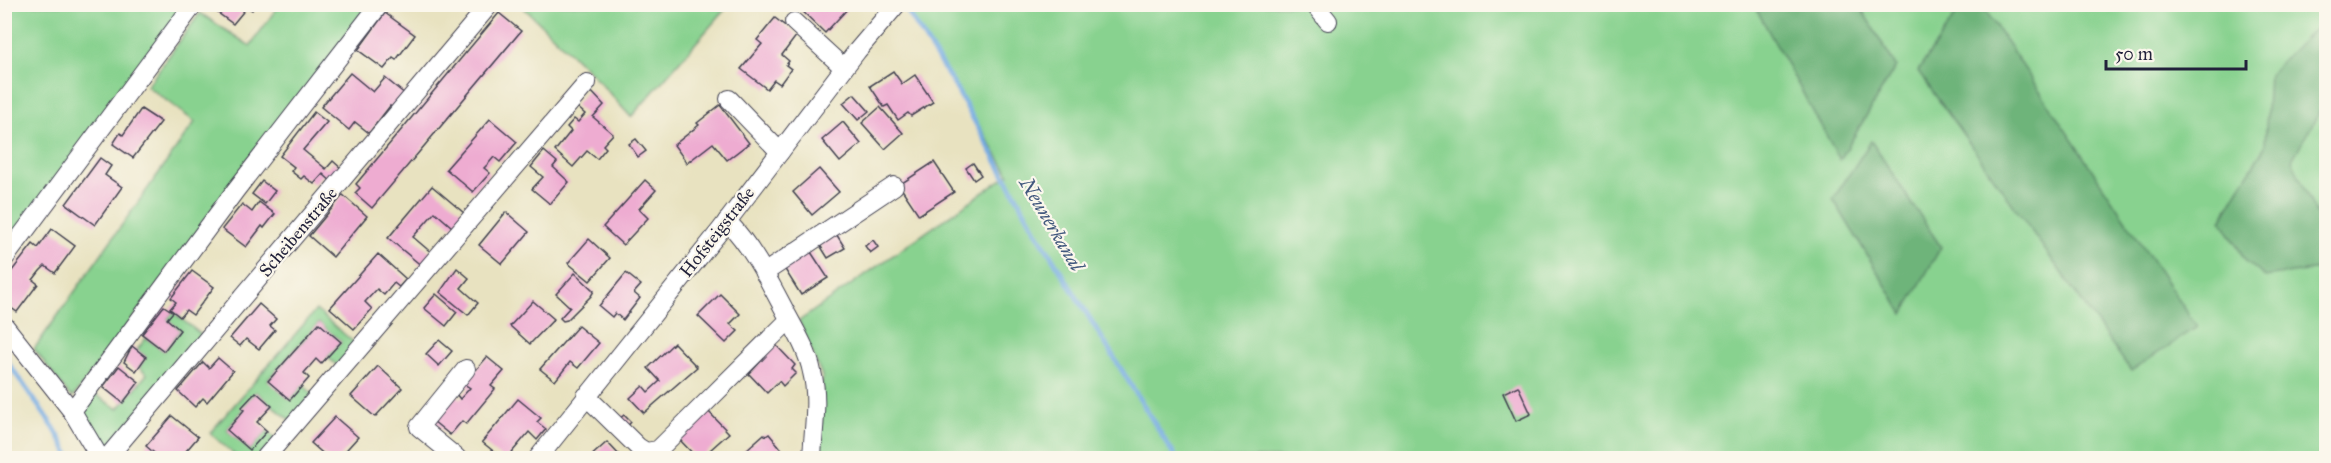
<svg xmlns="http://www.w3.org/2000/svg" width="2331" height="463" viewBox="0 0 2331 463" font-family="'IM FELL Great Primer',serif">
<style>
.green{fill:#88d28f;stroke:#557a65;stroke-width:1.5}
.forest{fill:#6eb47a;stroke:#486b5a;stroke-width:1.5}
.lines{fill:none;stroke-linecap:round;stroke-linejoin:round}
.stream{stroke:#73abe2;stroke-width:5}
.building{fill:#eeacd1}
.minor-casing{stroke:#403f4f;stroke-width:20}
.minor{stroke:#fff;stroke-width:18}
.labels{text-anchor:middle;stroke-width:4.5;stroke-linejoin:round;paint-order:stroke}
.street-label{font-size:18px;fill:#22223b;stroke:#fbf7ec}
.water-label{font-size:20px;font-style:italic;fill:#42597e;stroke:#fbf7ec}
</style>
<rect width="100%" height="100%" fill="#fbf7ec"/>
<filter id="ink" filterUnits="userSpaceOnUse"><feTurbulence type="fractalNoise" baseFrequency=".0167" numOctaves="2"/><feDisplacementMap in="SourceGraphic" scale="12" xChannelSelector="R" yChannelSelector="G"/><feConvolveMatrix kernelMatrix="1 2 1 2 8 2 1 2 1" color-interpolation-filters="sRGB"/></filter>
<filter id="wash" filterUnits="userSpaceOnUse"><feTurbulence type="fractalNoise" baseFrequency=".008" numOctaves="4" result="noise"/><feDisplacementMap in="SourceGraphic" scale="24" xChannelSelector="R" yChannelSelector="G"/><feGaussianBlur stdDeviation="1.35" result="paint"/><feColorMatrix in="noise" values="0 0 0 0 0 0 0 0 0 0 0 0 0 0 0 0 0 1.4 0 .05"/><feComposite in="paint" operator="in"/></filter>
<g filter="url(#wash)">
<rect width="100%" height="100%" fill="#e8e2c0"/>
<!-- green -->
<g class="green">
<path d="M 4,5 L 190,5 L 4,258 Z"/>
<path d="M 279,5 L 372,5 L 73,397 L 69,395 L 34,349 L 195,122 L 147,86 L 200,13 L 250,46 Z"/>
<path d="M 521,5 L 729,5 L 631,117 L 593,75 Z"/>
<path d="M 904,5 L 2326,5 L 2326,458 L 821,458 L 822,376 L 799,321 L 1009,174 Z"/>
<path d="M 316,310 L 357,345 L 339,367 L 327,357 L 341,342 L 319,323 L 268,380 L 290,400 L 303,385 L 314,395 L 291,421 L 256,392 L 242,408 L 244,410 L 227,430 L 250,450 L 267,431 L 276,439 L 258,458 L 238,458 L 210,433 Z"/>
<path d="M 173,312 L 203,336 L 105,452 L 80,412 L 93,393 L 118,409 L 147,374 L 139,367 L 146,357 L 137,350 L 146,338 L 164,351 L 180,330 L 167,319 Z"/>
</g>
<!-- forest -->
<g class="forest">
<path d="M 1754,5 L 1859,5 L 1896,66 L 1840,160 Z"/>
<path d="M 1962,5 L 1982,5 L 2197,327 L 2131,371 L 1918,71 Z"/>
<path d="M 2326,22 L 2326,109 L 2320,111 L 2292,160 L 2326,236 L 2326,268 L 2265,277 L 2246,261 L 2221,220 L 2265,146 L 2269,74 L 2311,32 Z"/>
<path d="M 1871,141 L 1941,247 L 1903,314 L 1833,199 Z"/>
</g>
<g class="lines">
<!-- stream -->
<g class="stream">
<path d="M 903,4 L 956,88 L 1037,233 L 1176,458"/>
<path d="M 4,357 L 54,428 L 71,458"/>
</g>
</g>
<g id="blocks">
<!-- building -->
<g class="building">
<path d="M 225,4 L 256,4 L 252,10 L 247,7 L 233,24 L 218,13 Z"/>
<path d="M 795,4 L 852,4 L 825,33 Z"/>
<path d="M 385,13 L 415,35 L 396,60 L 393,58 L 384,69 L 358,50 Z"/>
<path d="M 499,13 L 521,31 L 372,208 L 355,193 L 360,188 L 356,184 Z"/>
<path d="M 775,18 L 797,35 L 782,55 L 789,61 L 786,65 L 791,69 L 780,84 L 774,80 L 767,89 L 741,69 L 762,44 L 757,40 Z"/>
<path d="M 893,71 L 902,84 L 915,75 L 933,102 L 911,116 L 908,113 L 898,120 L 888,105 L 884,107 L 870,86 Z"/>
<path d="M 350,73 L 373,92 L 385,78 L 406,95 L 393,109 L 390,106 L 369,133 L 355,122 L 349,130 L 321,107 Z"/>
<path d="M 589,89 L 604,105 L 593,117 L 613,134 L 603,145 L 606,148 L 597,159 L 587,151 L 573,167 L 555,151 L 571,131 L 567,127 L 574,119 L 578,122 L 585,114 L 575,105 Z"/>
<path d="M 854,94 L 869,111 L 858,120 L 843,103 Z"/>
<path d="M 720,105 L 749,143 L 727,160 L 713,143 L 687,163 L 674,145 L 699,125 L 697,123 Z"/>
<path d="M 880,107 L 903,133 L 885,149 L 862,123 Z"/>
<path d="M 141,109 L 161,122 L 133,158 L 113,144 L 120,133 L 123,135 Z"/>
<path d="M 314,112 L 327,122 L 303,150 L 326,169 L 333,161 L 343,170 L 333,183 L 323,174 L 314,184 L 304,176 L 301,179 L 291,171 L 294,167 L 280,156 Z"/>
<path d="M 490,119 L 517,142 L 500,162 L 494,157 L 489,163 L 484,168 L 490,173 L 473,192 L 446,169 Z"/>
<path d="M 843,122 L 861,144 L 840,162 L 822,140 Z"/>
<path d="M 636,139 L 646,151 L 638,157 L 629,144 Z"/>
<path d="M 544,151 L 557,162 L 553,167 L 569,182 L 550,204 L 532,189 L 543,177 L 531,167 Z"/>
<path d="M 100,158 L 111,166 L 105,175 L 122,187 L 95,225 L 66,204 Z"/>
<path d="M 934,162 L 954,192 L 919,215 L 899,185 Z"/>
<path d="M 973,163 L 981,175 L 974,180 L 966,168 Z"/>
<path d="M 819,169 L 839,192 L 812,215 L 793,192 Z"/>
<path d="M 645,180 L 656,190 L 639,209 L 648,218 L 623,245 L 603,227 Z"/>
<path d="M 262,181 L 275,191 L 265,204 L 252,194 Z"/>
<path d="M 432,186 L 464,213 L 452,227 L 435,212 L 413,237 L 433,254 L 423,267 L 388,238 Z"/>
<path d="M 343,195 L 367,216 L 333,257 L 309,236 Z"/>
<path d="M 259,202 L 275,214 L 264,228 L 262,226 L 246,247 L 222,229 L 242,204 L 252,212 Z"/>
<path d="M 506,212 L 529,232 L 502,264 L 479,245 Z"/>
<path d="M 52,229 L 75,246 L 55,273 L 45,266 L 40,271 L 33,280 L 38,284 L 17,312 L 4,303 L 4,281 L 33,244 L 38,248 Z"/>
<path d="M 835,232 L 845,248 L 828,258 L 818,242 Z"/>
<path d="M 589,239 L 610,258 L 590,281 L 568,263 Z"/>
<path d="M 873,240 L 878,247 L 870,253 L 865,246 Z"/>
<path d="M 809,249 L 828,278 L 801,295 L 784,268 Z"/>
<path d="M 378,254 L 406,279 L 399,287 L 394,283 L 384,295 L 377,289 L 365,302 L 372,309 L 354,329 L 330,308 Z"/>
<path d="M 457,268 L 469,278 L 461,288 L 478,303 L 468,315 L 440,292 Z"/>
<path d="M 192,271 L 214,287 L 193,315 L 186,310 L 180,317 L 170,309 L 176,302 L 171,298 Z"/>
<path d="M 575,273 L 594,291 L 591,296 L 567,320 L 563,321 L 560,318 L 570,307 L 556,294 Z"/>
<path d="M 626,273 L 641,285 L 634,293 L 640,298 L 623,320 L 615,313 L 612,317 L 599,306 Z"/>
<path d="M 436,294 L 457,312 L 446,326 L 424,308 Z"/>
<path d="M 720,294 L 740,314 L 730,324 L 738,331 L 726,343 L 698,316 Z"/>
<path d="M 533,301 L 554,319 L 530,344 L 510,326 Z"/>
<path d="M 259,304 L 276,319 L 270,326 L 275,330 L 259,349 L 246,339 L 240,346 L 230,338 Z"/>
<path d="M 164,306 L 173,312 L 167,319 L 180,330 L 164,351 L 142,334 Z"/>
<path d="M 319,323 L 341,342 L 321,364 L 316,359 L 304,373 L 309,378 L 290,400 L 268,381 Z"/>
<path d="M 578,326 L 599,343 L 578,368 L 570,362 L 555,381 L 540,369 Z"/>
<path d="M 439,340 L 452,351 L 439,366 L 426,354 Z"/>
<path d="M 674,343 L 697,367 L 644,413 L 630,398 L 643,386 L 648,392 L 660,381 L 648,368 Z"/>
<path d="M 776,345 L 795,365 L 792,369 L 796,373 L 783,386 L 779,381 L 767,393 L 749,374 Z"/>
<path d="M 132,346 L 146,357 L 136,371 L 124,362 Z"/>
<path d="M 487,357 L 504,371 L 491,386 L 495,389 L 466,424 L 462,421 L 450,435 L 433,421 L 456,394 L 460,399 L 470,388 L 464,384 Z"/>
<path d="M 218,358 L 233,371 L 207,402 L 203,398 L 195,407 L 178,391 L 203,362 L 209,368 Z"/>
<path d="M 119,366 L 139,382 L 123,403 L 103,387 Z"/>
<path d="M 378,366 L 402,388 L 375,417 L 351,396 Z"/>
<path d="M 1518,386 L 1531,414 L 1516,421 L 1503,393 Z"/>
<path d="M 256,392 L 272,406 L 257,422 L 267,431 L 250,450 L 227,430 L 244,410 L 241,408 Z"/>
<path d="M 518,399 L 541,418 L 537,422 L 546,429 L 537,440 L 529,432 L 507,458 L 502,458 L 482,442 Z"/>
<path d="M 708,411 L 729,433 L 701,458 L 697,458 L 679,439 Z"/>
<path d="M 624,415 L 631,422 L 626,428 L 618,420 Z"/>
<path d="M 172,416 L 198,437 L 180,458 L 160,458 L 146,446 Z"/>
<path d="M 335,417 L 358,437 L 339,458 L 328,458 L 311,443 Z"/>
<path d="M 764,434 L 766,436 L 769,434 L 785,453 L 781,456 L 783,458 L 737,458 Z"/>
<path d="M 607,442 L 622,458 L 589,458 Z"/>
<path d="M 397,452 L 405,458 L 391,458 Z"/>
</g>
</g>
</g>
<g filter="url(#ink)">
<use href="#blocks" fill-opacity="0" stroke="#403f4f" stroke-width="1.5"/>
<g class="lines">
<defs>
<g id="minor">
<path d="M 1314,4 L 1328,21"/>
<path d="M 794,22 L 844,68"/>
<path d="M 729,99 L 780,152"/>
<path d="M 727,221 C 753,248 769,281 786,313 C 796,332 808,351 812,372 C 819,399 813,431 812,458"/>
<path d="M 4,259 L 194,4"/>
<path d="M 764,273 L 894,186"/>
<path d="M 4,325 L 72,411 L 100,458"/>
<path d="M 586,396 L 638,447 L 646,452 L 658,450 L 789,320"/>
<path d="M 72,411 L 235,191 L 380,4"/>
<path d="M 107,458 L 490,4"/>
<path d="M 265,458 L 587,83"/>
<path d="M 457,458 L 419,427 L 466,369"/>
<path d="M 538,458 L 719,232 L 857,51 L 897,4"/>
</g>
</defs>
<!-- minor casing -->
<use href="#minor" class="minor-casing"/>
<!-- minor -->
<use href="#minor" class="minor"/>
</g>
</g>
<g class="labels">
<!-- street labels -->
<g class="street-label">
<text transform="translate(298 232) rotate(-50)" y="6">Scheibenstraße</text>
<text transform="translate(717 232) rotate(-52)" y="6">Hofsteigstraße</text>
</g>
<!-- water labels -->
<g class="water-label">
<text transform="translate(1052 224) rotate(59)" y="7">Neunerkanal</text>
</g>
</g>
<!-- margin -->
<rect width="2331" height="463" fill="none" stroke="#fbf7ec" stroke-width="24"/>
<!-- scale -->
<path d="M2106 60v9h140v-9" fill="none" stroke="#22223b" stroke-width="3"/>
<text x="2115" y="60" font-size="18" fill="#22223b" stroke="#fbf7ec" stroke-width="4.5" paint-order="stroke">50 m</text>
</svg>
